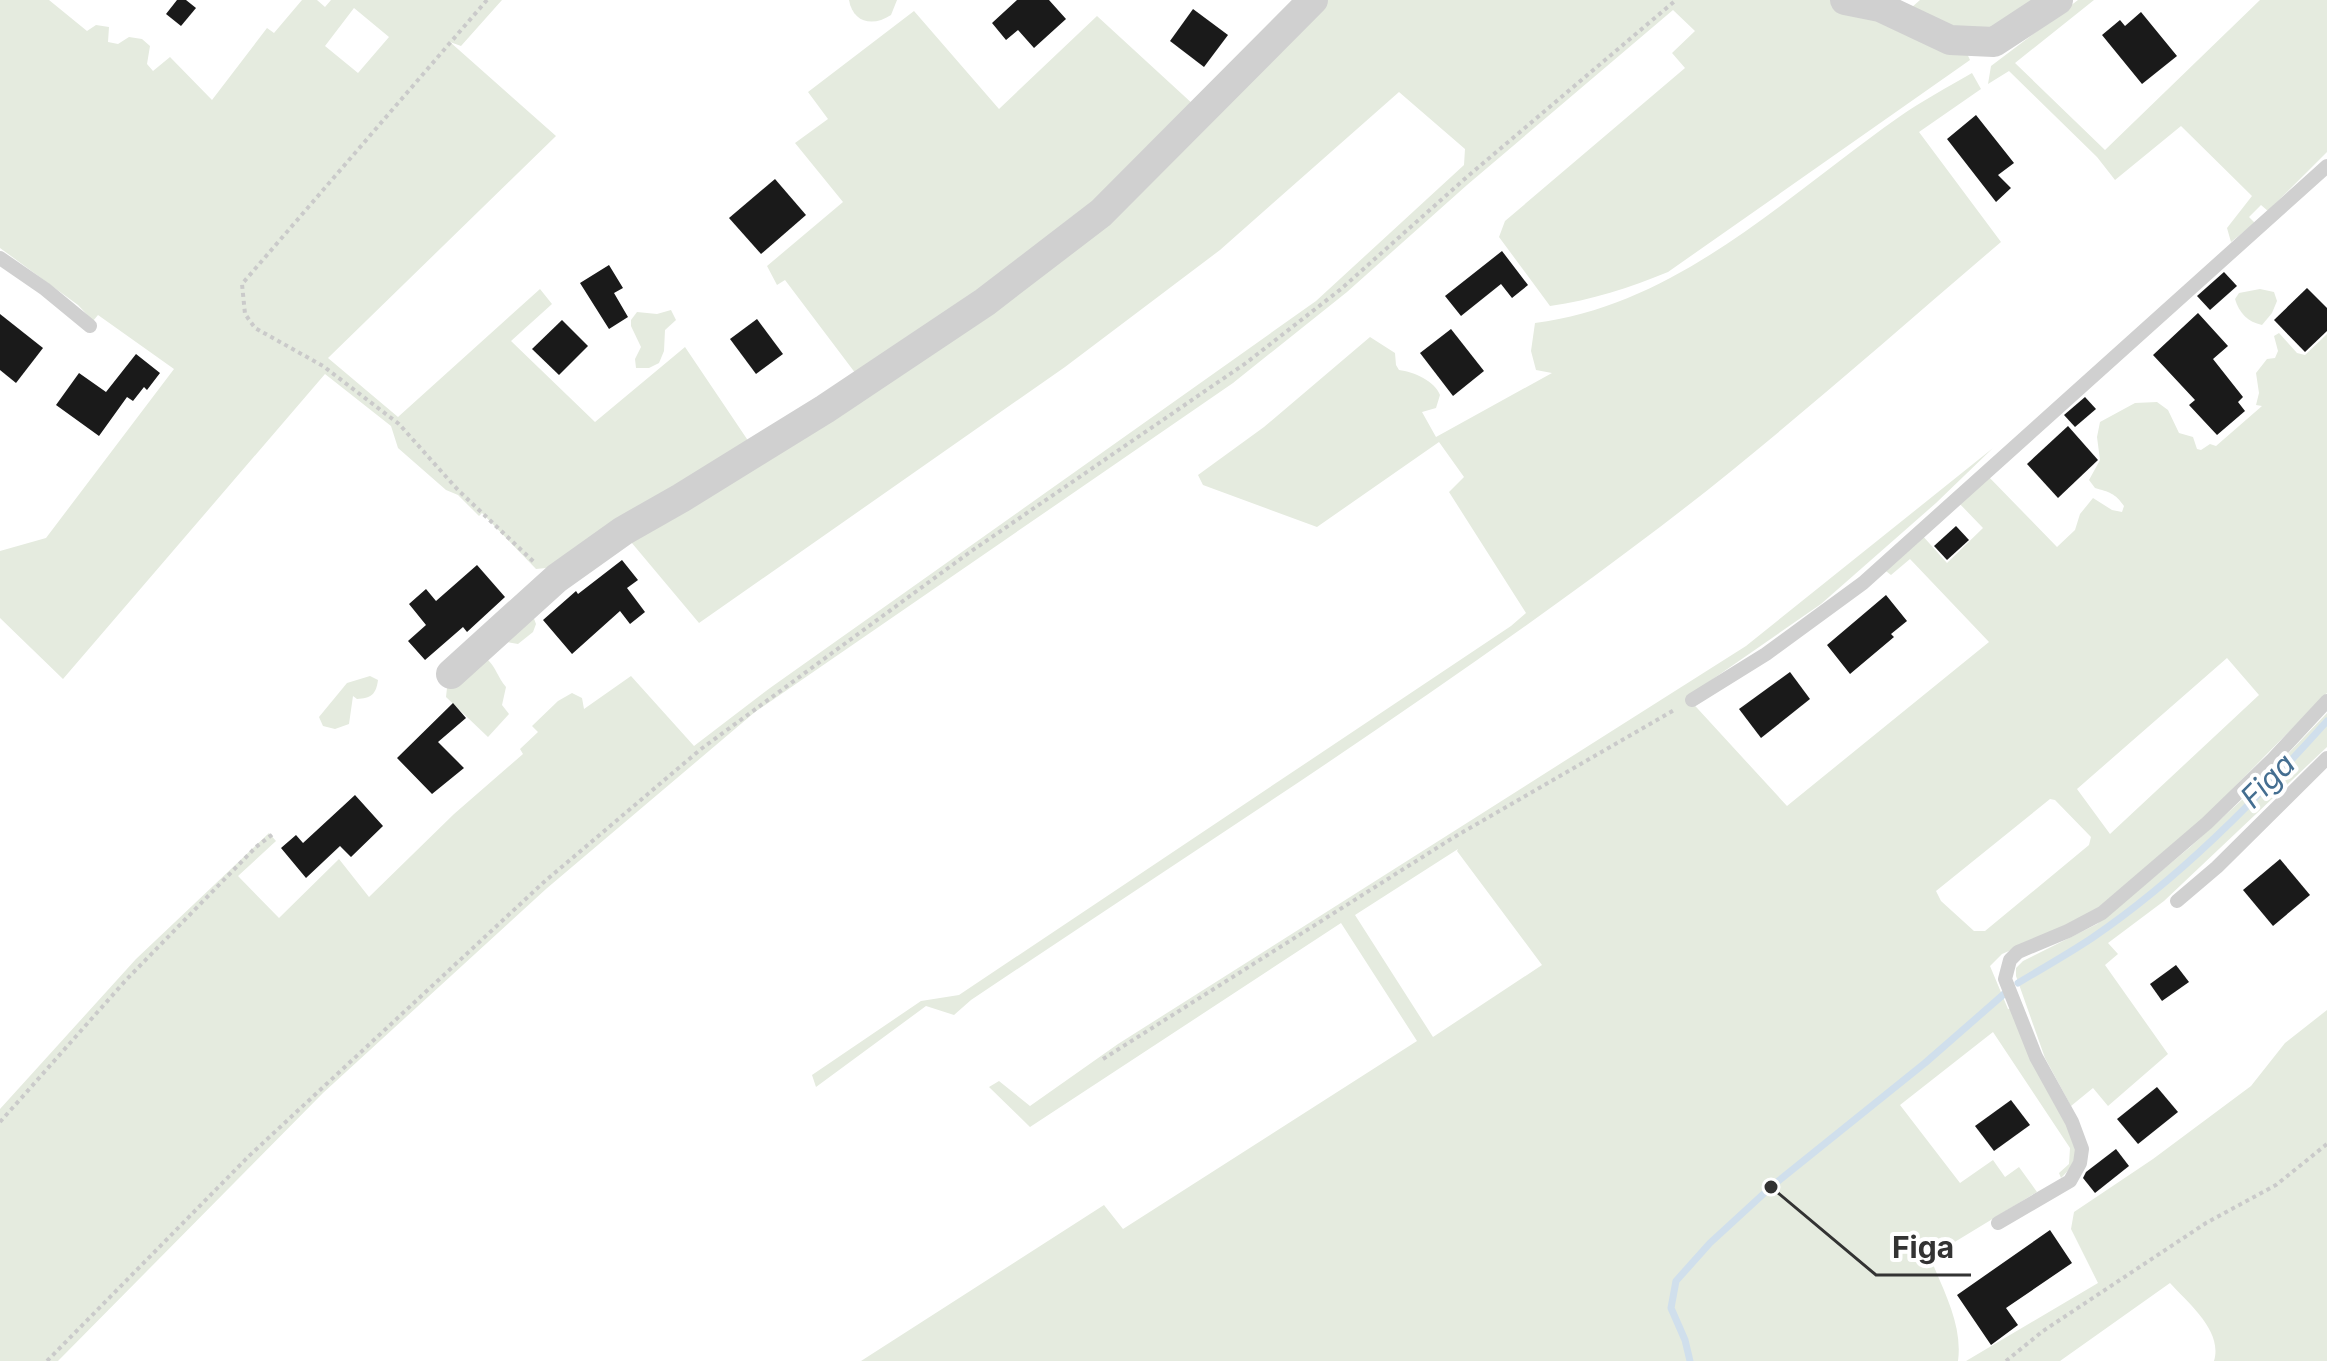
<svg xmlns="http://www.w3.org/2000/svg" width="2327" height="1361" viewBox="0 0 2327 1361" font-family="Inter,sans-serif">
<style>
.green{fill:#e5ebdf;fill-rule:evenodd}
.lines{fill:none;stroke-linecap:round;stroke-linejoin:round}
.stream{stroke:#d0dfec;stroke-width:7}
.building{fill:#1a1a1a}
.path{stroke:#cacaca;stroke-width:4;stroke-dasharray:4 4;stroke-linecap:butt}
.service{stroke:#d0d0d0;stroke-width:14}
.minor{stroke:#d0d0d0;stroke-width:30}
.labels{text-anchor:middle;stroke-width:8;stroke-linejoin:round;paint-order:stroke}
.water-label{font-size:30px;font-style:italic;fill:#446e91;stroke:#fff}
.leader{fill:none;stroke:#333;stroke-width:3}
.callout-dot{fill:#333;stroke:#fff;stroke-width:3}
.callout-label{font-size:30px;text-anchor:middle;font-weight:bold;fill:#333;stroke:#fff;stroke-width:8;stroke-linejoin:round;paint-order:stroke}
</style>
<rect width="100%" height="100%" fill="#fff"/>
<!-- green -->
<g class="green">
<path d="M 0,0 L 49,0 L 87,31 L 96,25 L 109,27 L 108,42 L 118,44 L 129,37 L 142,39 L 150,46 L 147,64 L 153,71 L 170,57 L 212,100 L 267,28 L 274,33 L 302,0 L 317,0 L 325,7 L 331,0 L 502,0 L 461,46 L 450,42 L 556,136 L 328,358 L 398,417 L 540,289 L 552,304 L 511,341 L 595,422 L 685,347 L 751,445 L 567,566 L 536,569 L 482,513 L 479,516 L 458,495 L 446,490 L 398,448 L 391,426 L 325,374 L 63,679 L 0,618 L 0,551 L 46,538 L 174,369 L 98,315 L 93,321 L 78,305 L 0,248 ZM 354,8 L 389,37 L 358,73 L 325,46 Z"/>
<path d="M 849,0 L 897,0 L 891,15 C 873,27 853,23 849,0 Z"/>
<path d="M 1324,0 L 1831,0 L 1964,47 L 1970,60 L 1668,272 C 1629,288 1592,300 1550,306 L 1499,237 L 1505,221 L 1685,68 L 1672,53 L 1695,31 L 1673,10 L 1467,185 L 1347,292 L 1233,383 L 755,712 L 546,889 L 323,1093 L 58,1361 L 0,1361 L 0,1109 L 136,959 L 269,833 L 276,841 L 238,876 L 279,918 L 339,859 L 369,897 L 454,814 L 523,754 L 520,749 L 538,732 L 532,726 L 558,701 L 572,693 L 582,698 L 584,709 L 631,676 L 694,746 L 770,688 L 1316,301 L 1464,165 L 1465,149 L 1399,92 L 1220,250 L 1065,367 L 699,623 L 626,536 L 987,308 Z"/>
<path d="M 1920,0 L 2050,0 L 2022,20 L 1967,32 L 1911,8 Z"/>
<path d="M 2078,0 L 2094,0 L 2015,63 L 2105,150 L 2260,0 L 2327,0 L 2327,152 L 2268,211 L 2261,205 L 2249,217 L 2255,223 L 2231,242 L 2227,228 L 2252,196 L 2181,126 L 2115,180 L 2097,157 L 2009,71 L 1988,84 L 1991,66 Z"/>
<path d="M 914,11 L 999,109 L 1097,16 L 1195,106 L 1090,211 L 859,378 L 785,280 L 777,285 L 767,266 L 843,202 L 795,143 L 828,119 L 808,92 Z"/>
<path d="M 1972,73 L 1981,89 L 1919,132 L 2001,242 C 1888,338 1778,437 1660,527 C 1439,695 1202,845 971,1000 L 954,1015 L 926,1006 L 816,1087 L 812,1075 L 921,1001 L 959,995 L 1511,626 L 1526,613 L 1449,492 L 1464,477 L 1439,442 L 1317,527 L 1203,485 L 1198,475 L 1264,427 L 1370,337 L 1395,353 L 1396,365 L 1399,370 C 1414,372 1435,381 1440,395 L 1436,408 L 1422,412 L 1436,437 L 1552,373 L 1536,370 L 1531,351 L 1535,323 C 1678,305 1785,197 1899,117 C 1922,101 1948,87 1972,73 Z"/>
<path d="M 2260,289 L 2274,292 L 2277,301 L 2272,313 L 2262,325 C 2248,322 2239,313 2235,299 L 2239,293 Z"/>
<path d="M 671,310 L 676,320 L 665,330 L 664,351 L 659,363 L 649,368 L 636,368 L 635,359 L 641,347 L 631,326 L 631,320 L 637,312 L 657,314 Z"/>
<path d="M 2279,333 L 2297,353 L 2305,355 L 2327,334 L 2327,693 L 2202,820 L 2098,908 L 2061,928 L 2002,954 L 1990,966 L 2008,1009 L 2013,1008 L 2074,1137 C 2079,1155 2074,1166 2061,1178 L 2059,1173 L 2069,1164 L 2070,1148 L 1993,1032 L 1900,1105 L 1960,1183 L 1993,1160 L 2005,1177 L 2019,1167 L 2037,1192 L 1930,1257 C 1943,1290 1963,1325 1958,1361 L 861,1361 L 1104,1205 L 1123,1229 L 1417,1041 L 1341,923 L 1030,1127 L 989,1087 L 999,1081 L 1030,1106 L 1118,1044 L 1746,646 L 1993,448 L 1936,503 L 1821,604 L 1687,697 L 1787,806 L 1989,642 L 1910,559 L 1891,575 L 1882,568 L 1921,534 L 1947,563 L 1983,528 L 1957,501 L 1986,474 L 2057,547 L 2075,530 L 2080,514 L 2093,498 L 2112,510 L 2122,512 L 2124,506 C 2115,493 2109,492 2095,488 L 2089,480 L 2100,460 L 2097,437 L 2100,422 L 2135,403 L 2157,402 L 2168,410 L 2179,433 L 2193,437 L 2197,449 L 2201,450 L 2210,444 L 2216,446 L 2262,406 L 2256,405 L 2259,393 L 2256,373 L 2267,359 L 2275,358 L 2278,351 L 2274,336 ZM 2227,658 L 2259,695 L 2110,834 L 2077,789 ZM 2050,799 L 2055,800 L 2091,837 L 2089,845 L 1985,931 L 1974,931 L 1941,901 L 1936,891 ZM 1458,849 L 1457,851 L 1542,965 L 1433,1037 L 1355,915 Z"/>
<path d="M 533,616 L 536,624 L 533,632 L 518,644 L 507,642 Z"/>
<path d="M 487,659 C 496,667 498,678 506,687 L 502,705 L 509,714 L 488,737 L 446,697 L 447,688 Z"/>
<path d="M 370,676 L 378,680 C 376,695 371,698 357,699 L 353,696 L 349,724 L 335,729 L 323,726 L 319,717 L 347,683 Z"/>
<path d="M 2327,713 L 2327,747 L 2164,901 L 2108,943 L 2118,954 L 2105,965 L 2168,1054 L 2108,1106 L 2093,1088 L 2071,1106 L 2045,1058 L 2016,976 L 2016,968 L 2023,961 L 2097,924 L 2189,848 L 2255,788 Z"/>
<path d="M 2327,1010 L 2327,1361 L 2214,1361 C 2223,1331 2189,1304 2170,1283 L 2060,1361 L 1966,1361 L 2098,1283 L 2071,1229 L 2074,1212 L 2153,1159 L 2251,1086 L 2285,1043 Z"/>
</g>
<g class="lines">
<!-- stream -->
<g class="stream">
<path d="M 2018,983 C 2043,968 2068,954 2092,938 C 2180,878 2256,800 2327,721"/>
<path d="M 1690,1361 L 1685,1340 L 1671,1308 L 1676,1281 L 1710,1243 L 1771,1187 L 1925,1063 L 2004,994"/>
</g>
</g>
<!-- building -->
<g class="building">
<path d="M 177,0 L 186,0 L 196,8 L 181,26 L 166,14 Z"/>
<path d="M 1017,0 L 1049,0 L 1066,19 L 1034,48 L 1018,30 L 1006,40 L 992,23 Z"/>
<path d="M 1193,9 L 1228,35 L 1204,67 L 1170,41 Z"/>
<path d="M 2141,12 L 2177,56 L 2142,84 L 2102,35 L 2120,20 L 2125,26 Z"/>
<path d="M 1976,115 L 2014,163 L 1998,175 L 2011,188 L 1996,202 L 1947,139 Z"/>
<path d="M 775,179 L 806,215 L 761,254 L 729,218 Z"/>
<path d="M 1502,251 L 1528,285 L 1512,298 L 1501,284 L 1461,316 L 1445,296 Z"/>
<path d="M 609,265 L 623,288 L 614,293 L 628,317 L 609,329 L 580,283 Z"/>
<path d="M 2224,272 L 2237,286 L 2210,310 L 2197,296 Z"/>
<path d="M 2307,288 L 2327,308 L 2327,331 L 2305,352 L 2274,320 Z"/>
<path d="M 2198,313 L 2228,346 L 2213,359 L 2243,397 L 2238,402 L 2245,411 L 2217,435 L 2189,405 L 2195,400 L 2153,355 Z"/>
<path d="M 0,314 L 43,348 L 16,383 L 0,370 Z"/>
<path d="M 757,319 L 783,354 L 756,374 L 730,339 Z"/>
<path d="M 562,320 L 588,346 L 559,375 L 532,349 Z"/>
<path d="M 1451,329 L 1484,371 L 1453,396 L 1420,353 Z"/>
<path d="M 136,354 L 160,373 L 147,390 L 144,387 L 133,401 L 127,397 L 99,436 L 56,405 L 79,373 L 106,392 Z"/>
<path d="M 2085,397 L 2096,409 L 2075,427 L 2064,415 Z"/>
<path d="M 2068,426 L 2098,460 L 2058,498 L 2027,464 Z"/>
<path d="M 1956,526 L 1969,540 L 1947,560 L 1934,546 Z"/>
<path d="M 622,560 L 638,580 L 627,588 L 645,612 L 630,624 L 620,611 L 572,654 L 543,620 L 576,591 L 578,594 Z"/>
<path d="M 477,565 L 505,597 L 467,632 L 463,627 L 425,660 L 408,641 L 426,625 L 409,604 L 426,589 L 436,601 Z"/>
<path d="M 1886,595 L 1907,621 L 1891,634 L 1894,637 L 1850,674 L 1827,645 Z"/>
<path d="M 1790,672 L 1810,699 L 1761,738 L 1739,709 Z"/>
<path d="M 453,703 L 466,718 L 438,742 L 464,768 L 432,794 L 397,758 Z"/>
<path d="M 355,795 L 383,826 L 351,857 L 340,846 L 306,878 L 281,848 L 296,835 L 303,843 Z"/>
<path d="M 2280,859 L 2310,895 L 2273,926 L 2243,890 Z"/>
<path d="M 2176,965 L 2189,982 L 2162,1001 L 2150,984 Z"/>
<path d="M 2157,1087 L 2178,1112 L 2138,1144 L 2117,1119 Z"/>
<path d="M 2011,1100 L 2030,1125 L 1994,1151 L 1975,1126 Z"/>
<path d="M 2116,1149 L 2129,1166 L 2095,1193 L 2083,1178 L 2086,1172 Z"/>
<path d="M 2050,1230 L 2072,1263 L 2006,1308 L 2018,1325 L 1991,1345 L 1957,1295 Z"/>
</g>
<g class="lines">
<!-- path -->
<g class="path">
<path d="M 487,0 L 242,284 L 245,314 L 255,328 L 323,366 L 399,424 L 458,490 L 534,562"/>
<path d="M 1103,1059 L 1451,839 L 1676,709"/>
<path d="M 0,1122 L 126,980 L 256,847 L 273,834"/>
<path d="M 47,1361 L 249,1156 L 544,882 L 701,749 L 970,552 L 1246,363 L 1341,289 L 1468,176 L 1676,0"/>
<path d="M 2006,1361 L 2043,1331 L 2206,1223 L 2276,1185 L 2327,1144"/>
</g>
<!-- service -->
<g class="service">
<path d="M 0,258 L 45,289 L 90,326"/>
<path d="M 1692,700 L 1766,654 L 1863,583 L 2327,166"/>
<path d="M 2177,901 L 2217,867 L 2327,758"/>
<path d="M 1998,1223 L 2070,1181 L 2080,1163 L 2082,1149 L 2072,1122 L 2036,1057 L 2005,979 L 2010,960 L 2018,952 L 2068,931 L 2102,913 L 2207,823 L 2273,759 L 2327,701"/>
</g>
<!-- minor -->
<g class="minor">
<path d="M 1845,0 L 1880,7 L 1950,40 L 1994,42 L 2058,0"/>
<path d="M 451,674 L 557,578 L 623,531 L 681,498 L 825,409 L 985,302 L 1101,213 L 1313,0"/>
</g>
</g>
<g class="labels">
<!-- water labels -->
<g class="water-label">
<text transform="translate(2268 781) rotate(-45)" y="10">Figa</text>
</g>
</g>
<!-- callouts -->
<path class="leader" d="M1771 1187L1876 1275H1971"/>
<circle class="callout-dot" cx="1771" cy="1187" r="8"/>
<g class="callout-label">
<text x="1923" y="1258">Figa</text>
</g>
</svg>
